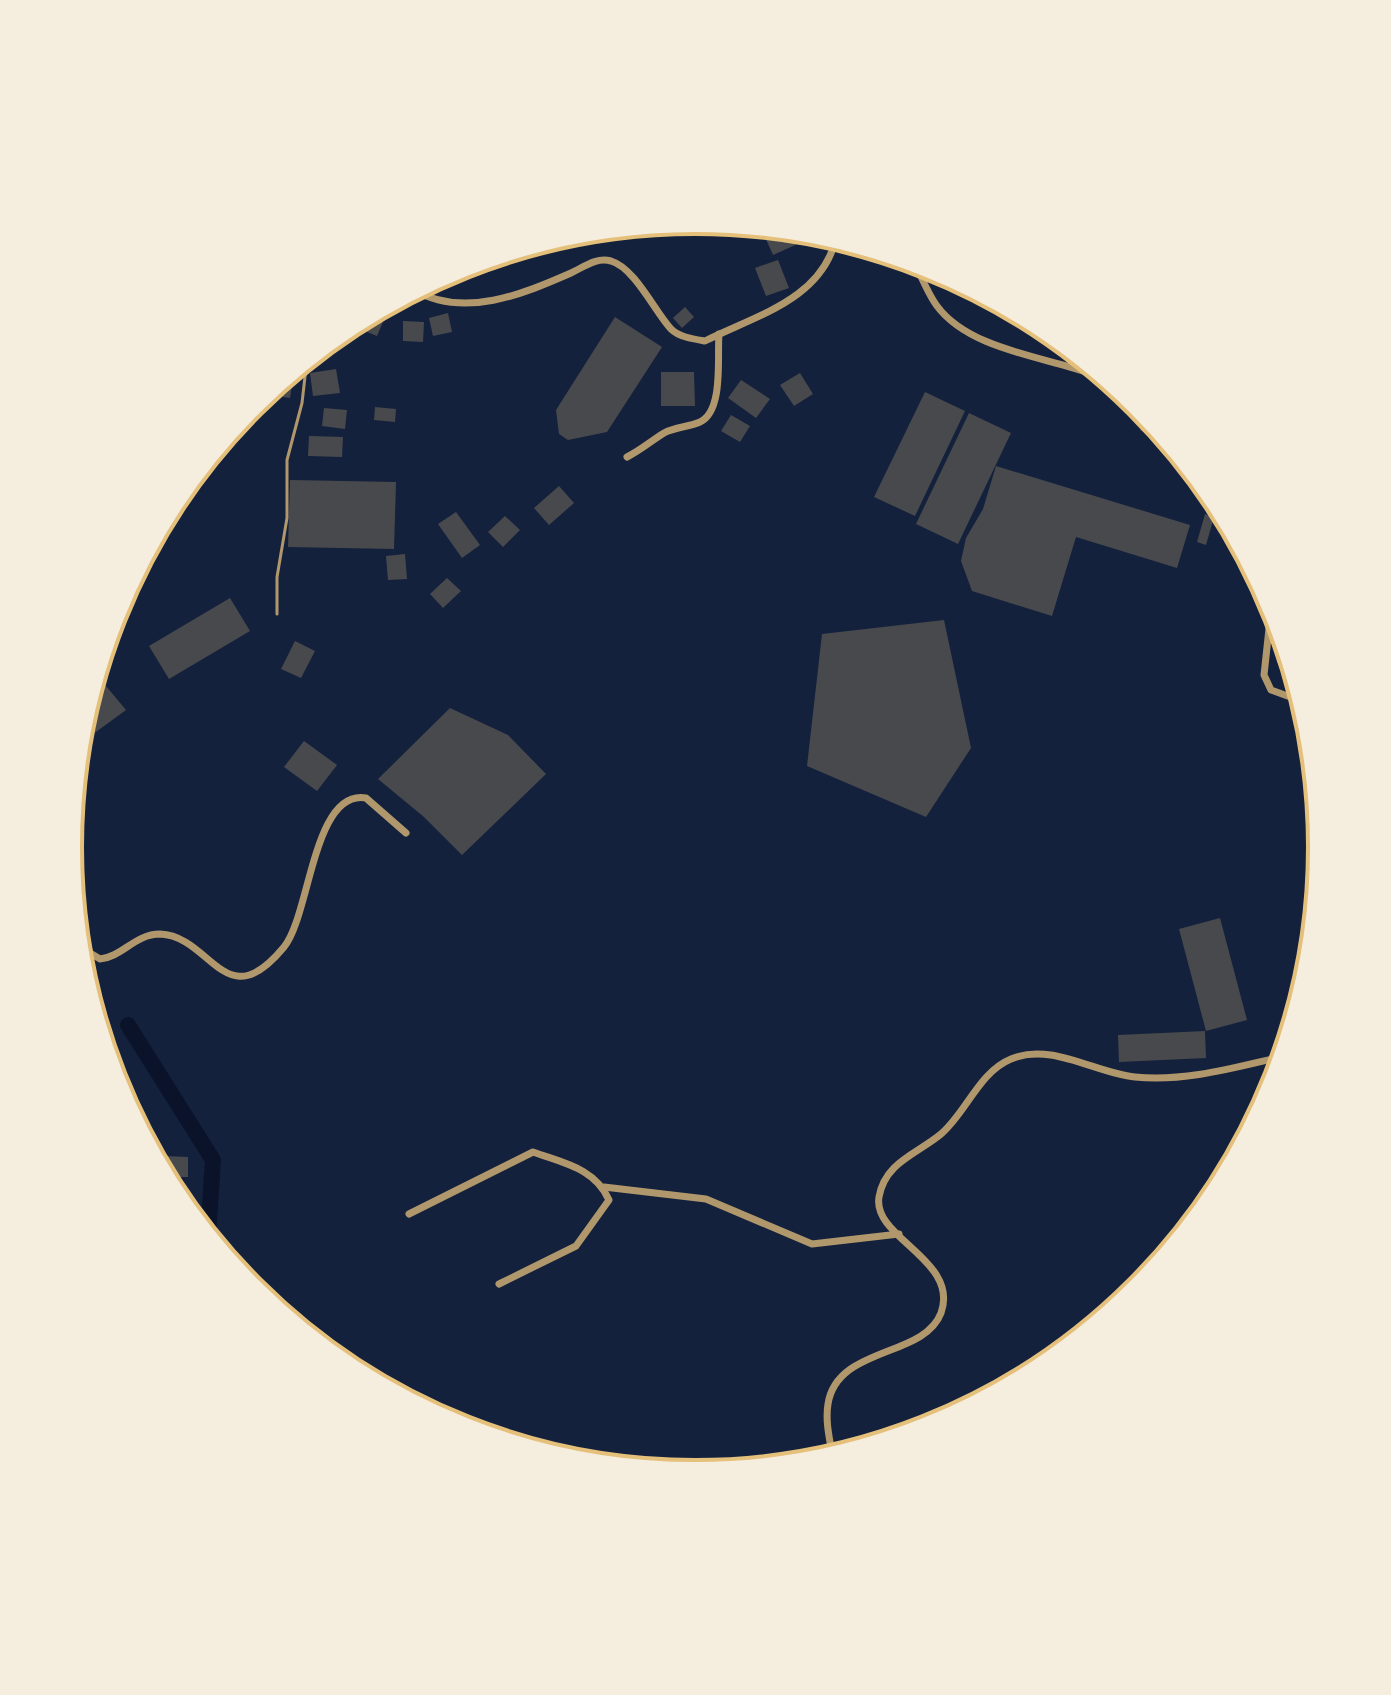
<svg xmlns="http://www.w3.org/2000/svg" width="1391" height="1695" viewBox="0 0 1391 1695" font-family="'DejaVu Sans',sans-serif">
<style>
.green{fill:#1d2539}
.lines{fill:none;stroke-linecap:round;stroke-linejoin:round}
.canal{stroke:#0b132b;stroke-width:16}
.building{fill:#48494c}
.path{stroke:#e5c07b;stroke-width:3}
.service{stroke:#b1986c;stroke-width:3}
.minor{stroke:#b1986c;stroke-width:7}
.rim{fill:none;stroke:#e5c07b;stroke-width:4}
</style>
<rect width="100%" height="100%" fill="#14213d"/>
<!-- green -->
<path class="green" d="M 1222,1187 L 1139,1292 L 1042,1370 Z"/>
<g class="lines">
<!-- canal -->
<path class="canal" d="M 128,1025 L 213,1160 L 208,1237"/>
</g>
<!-- building -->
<g class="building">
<path d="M 760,226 L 818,232 L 822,233 L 773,255 Z"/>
<path d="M 778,260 L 789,288 L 766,296 L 755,268 Z"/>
<path d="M 685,307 L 694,317 L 682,328 L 673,318 Z"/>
<path d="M 448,313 L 452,332 L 433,336 L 429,318 Z"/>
<path d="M 367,315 L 383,322 L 377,336 L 360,329 Z"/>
<path d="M 615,317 L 662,347 L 607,432 L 568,440 L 559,434 L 556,410 Z"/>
<path d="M 403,321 L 424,322 L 423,342 L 403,341 Z"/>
<path d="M 336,369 L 340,393 L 313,396 L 310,373 Z"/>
<path d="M 661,372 L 694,372 L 695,406 L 661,406 Z"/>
<path d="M 800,373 L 813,394 L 794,406 L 780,385 Z"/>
<path d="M 284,377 L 293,378 L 290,398 L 263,394 Z"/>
<path d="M 741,380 L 770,399 L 756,418 L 728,398 Z"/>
<path d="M 925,392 L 965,411 L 915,516 L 874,497 Z"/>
<path d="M 375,407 L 396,409 L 395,422 L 374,420 Z"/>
<path d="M 324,408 L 347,410 L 345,429 L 322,426 Z"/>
<path d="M 969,413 L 1011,433 L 958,544 L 916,524 Z"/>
<path d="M 1148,414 L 1168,439 L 1166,443 L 1140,430 Z"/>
<path d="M 731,415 L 750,426 L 740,442 L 721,431 Z"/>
<path d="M 309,436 L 343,437 L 342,457 L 308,456 Z"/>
<path d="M 996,466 L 1190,525 L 1177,568 L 1076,537 L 1052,616 L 972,591 L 961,561 L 966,538 L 983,509 Z"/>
<path d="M 290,480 L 396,482 L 394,549 L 288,547 Z"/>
<path d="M 559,486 L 574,503 L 549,525 L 534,508 Z"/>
<path d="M 456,512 L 480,545 L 462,558 L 438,524 Z"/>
<path d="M 1205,514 L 1214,517 L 1206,545 L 1197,542 Z"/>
<path d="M 505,516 L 520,530 L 503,547 L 488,532 Z"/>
<path d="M 405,554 L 407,579 L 388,580 L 386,556 Z"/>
<path d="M 447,578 L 461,591 L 443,608 L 430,594 Z"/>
<path d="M 230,598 L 250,631 L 169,679 L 149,646 Z"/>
<path d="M 944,620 L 971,748 L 926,817 L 807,766 L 822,634 Z"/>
<path d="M 295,641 L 315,651 L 301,678 L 281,669 Z"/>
<path d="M 96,674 L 126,710 L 78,745 L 80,725 Z"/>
<path d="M 450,708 L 508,735 L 546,774 L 462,855 L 424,817 L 378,779 Z"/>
<path d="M 304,741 L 337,765 L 317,791 L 284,767 Z"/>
<path d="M 1220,918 L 1247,1020 L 1206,1031 L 1179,929 Z"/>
<path d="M 1205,1031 L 1206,1058 L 1119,1062 L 1118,1035 Z"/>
<path d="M 165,1156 L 188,1157 L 188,1177 L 165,1177 Z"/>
</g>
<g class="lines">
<!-- path -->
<path class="path" d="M 200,1228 L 200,1211"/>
<!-- service -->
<path class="service" d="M 277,614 L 277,577 L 287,518 L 287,460 L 302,403 L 307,359"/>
<!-- minor -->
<g class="minor">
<path d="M 914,261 C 921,276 928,294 937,306 C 968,348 1039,356 1086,372"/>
<path d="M 414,290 C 464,319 523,294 571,273 C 584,267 596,257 611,261 C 635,268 655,312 671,329 C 679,337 693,339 705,341 C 754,316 822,300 836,238"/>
<path d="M 627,457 C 641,450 651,441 664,433 C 675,427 689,427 700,422 C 724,411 717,356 719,334"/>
<path d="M 1272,601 L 1264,675 L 1271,690 L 1304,702"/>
<path d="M 74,909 L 90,953 L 100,959 C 122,957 135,934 160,934 C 212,936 225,1019 284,947 C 310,916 313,789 366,798 L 406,833"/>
<path d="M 604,1187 L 706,1199 L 812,1244 L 899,1234"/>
<path d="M 409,1214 L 533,1152 C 563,1163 595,1168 609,1200 L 576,1246 L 499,1284"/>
<path d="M 833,1458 C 830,1441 825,1422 828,1404 C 837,1346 924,1358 941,1313 C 960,1260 872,1238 879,1197 C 885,1162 917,1154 941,1134 C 966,1113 979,1072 1011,1059 C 1051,1042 1095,1073 1135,1077 C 1186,1082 1236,1067 1285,1056"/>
</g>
</g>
<!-- crop -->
<path d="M0 0H1391V1695H0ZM82 847a613 613 0 1 1 1226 0a613 613 0 1 1-1226 0Z" fill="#f5edde" fill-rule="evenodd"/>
<path class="rim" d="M82 847a613 613 0 1 1 1226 0a613 613 0 1 1-1226 0Z"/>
</svg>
